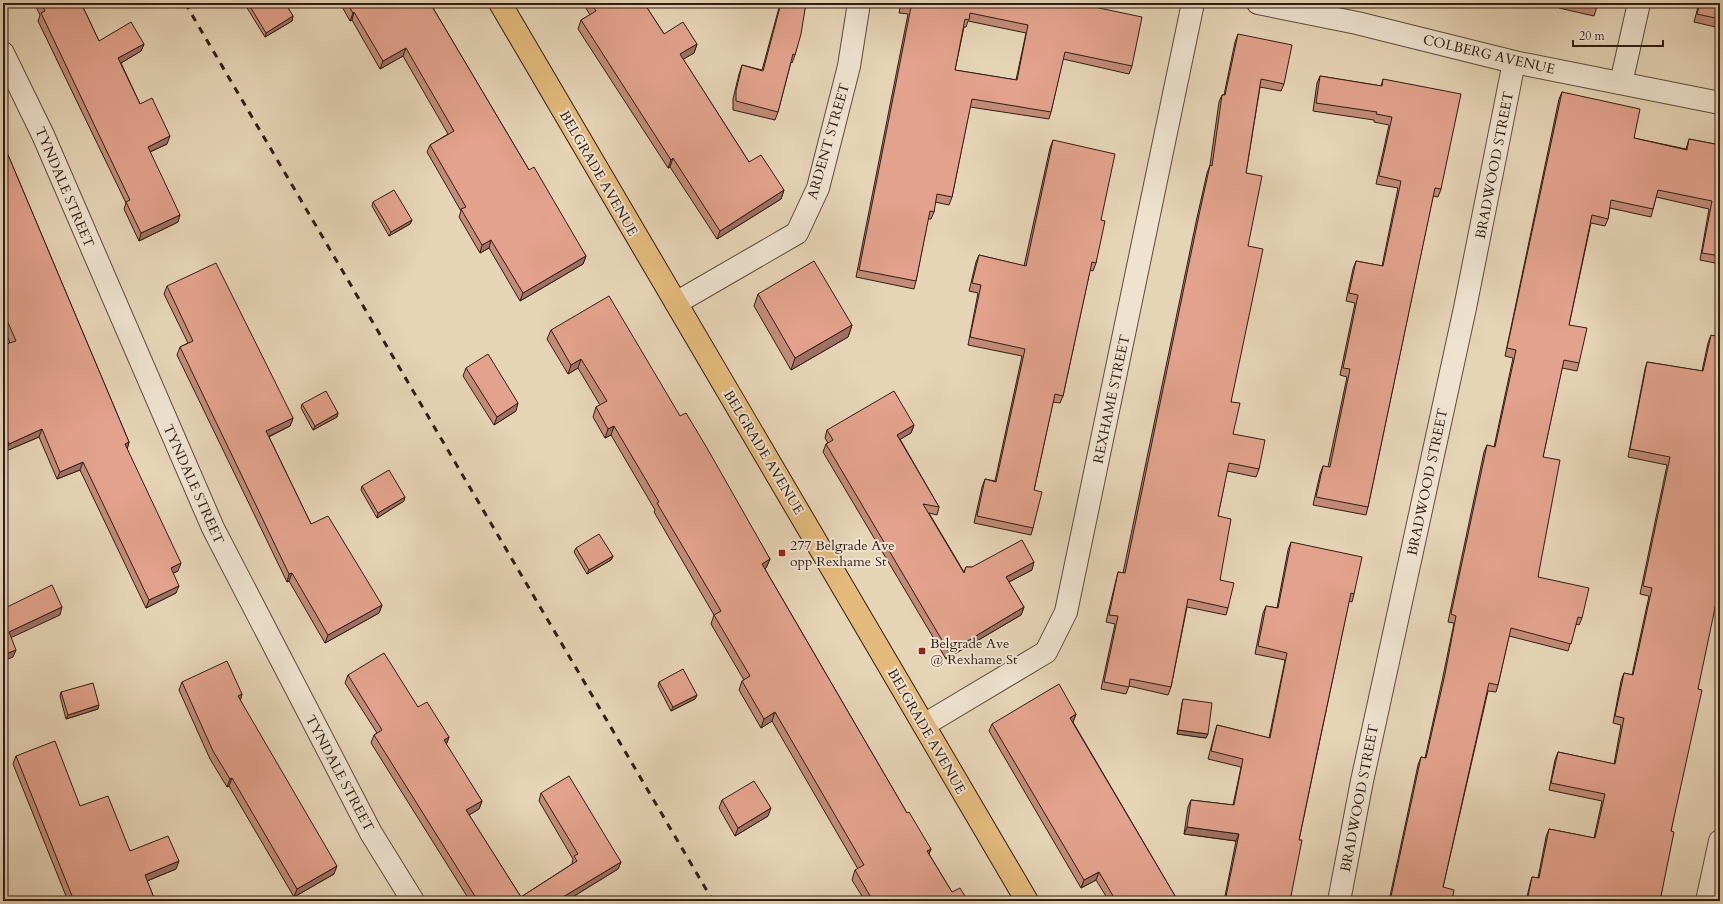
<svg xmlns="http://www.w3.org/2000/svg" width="1723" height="904" viewBox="0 0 1723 904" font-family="Cardo,serif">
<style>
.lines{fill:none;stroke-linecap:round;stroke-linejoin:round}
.street-casing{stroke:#5e4a3c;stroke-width:24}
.primary-casing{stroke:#311c13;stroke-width:24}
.street{stroke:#efe3d0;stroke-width:22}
.primary{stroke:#e3ba7c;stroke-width:22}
.rail{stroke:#311c13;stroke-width:3;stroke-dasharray:7 7;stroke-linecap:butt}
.wall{fill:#c28b79;stroke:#311c13;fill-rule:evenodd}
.shaded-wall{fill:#9e7163;stroke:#311c13}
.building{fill:#e2a28d;stroke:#311c13;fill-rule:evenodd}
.poi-dot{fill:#8f2418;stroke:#efe3d0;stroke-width:1.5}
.labels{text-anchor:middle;stroke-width:4;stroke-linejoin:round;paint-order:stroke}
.street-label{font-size:14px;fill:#311c13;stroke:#efe3d0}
.poi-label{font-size:14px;fill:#311c13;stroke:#efe3d0;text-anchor:start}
</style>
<rect width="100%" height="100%" fill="#e6d4b7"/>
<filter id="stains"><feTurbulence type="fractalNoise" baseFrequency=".005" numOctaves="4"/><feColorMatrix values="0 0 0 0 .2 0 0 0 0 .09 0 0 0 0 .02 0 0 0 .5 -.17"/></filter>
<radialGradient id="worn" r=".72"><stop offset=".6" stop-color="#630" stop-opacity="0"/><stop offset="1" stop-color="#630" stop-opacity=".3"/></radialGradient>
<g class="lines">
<defs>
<g id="street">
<path d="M 1258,3 L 1357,23 L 1514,62 L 1720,103"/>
<path d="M 3,53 L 43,135 L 213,528 L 371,833 L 413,901"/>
<path d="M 1621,83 L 1639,3"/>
<path d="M 676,303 L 797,233 L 818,188 L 849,66 L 859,3"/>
<path d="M 924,725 L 1046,652 L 1066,612 L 1193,3"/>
<path d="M 1339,901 L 1362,781 L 1465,308 L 1514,62"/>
<path d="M 1707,901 L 1720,841"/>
</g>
<path id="primary" d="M 500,3 L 1027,901"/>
</defs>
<!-- street casing -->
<use href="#street" class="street-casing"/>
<!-- primary casing -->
<use href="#primary" class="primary-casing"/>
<!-- street -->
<use href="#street" class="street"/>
<!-- primary -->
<use href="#primary" class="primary"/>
<!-- rail -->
<path class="rail" d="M 185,3 L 713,901"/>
</g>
<!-- wall -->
<g class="wall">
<path d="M 34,3 L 81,3 L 99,41 L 144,44 L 141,51 L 121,63 L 140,104 L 167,144 L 150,152 L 178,222 L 139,241 L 124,209 L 126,203 L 38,21 L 40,15 Z"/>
<path d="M 244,3 L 285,3 L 293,16 L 292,21 L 265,37 Z"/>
<path d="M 340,3 L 430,3 L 529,170 L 586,256 L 583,264 L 520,301 L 489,248 L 480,253 L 459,217 L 461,211 L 427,152 L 430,145 L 448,134 L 403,56 L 380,69 L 352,20 L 350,21 Z"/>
<path d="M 583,3 L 644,3 L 664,34 L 697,44 L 694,53 L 683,59 L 749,162 L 784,190 L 781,199 L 717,239 L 670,167 L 668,168 L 578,29 L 581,20 L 590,15 Z"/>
<path d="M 772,3 L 806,3 L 795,55 L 792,63 L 791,62 L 778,112 L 775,120 L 733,110 L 733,99 L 739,74 L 742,65 L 762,70 L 780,4 Z"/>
<path d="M 901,3 L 1075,3 L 1132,66 L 1129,74 L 1063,59 L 1051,112 L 1049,119 L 970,107 L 952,197 L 949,205 L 935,202 L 934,212 L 931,219 L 928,219 L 916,281 L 914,289 L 856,277 L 908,14 L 899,13 ZM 968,21 L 1026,33 L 1016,80 L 955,70 L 964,27 L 966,27 Z"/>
<path d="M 1560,3 L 1598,3 L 1594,16 L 1559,8 Z"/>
<path d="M 1699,3 L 1720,3 L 1720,28 L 1694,22 Z"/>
<path d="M 1238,34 L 1284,84 L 1281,91 L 1260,87 L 1246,173 L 1248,246 L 1231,402 L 1233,434 L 1259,469 L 1256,477 L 1227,471 L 1218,516 L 1220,580 L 1228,608 L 1226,615 L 1187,607 L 1171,687 L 1168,695 L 1129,686 L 1126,694 L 1101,689 L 1115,624 L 1106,622 L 1116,580 L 1118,572 L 1123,573 L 1196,222 L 1207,173 L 1210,165 L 1219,102 L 1222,95 L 1224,95 L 1235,42 Z"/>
<path d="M 1320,76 L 1381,86 L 1383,79 L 1441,189 L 1438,197 L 1433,196 L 1368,507 L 1366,515 L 1313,505 L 1320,474 L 1323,466 L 1328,467 L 1347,377 L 1340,375 L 1355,303 L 1346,301 L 1353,269 L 1356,261 L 1382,266 L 1398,188 L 1376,184 L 1389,125 L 1374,122 L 1374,120 L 1313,111 L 1317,83 Z"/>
<path d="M 1562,92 L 1634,138 L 1686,149 L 1689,139 L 1720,145 L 1720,264 L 1700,260 L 1709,209 L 1656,197 L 1651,217 L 1610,208 L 1608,219 L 1605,226 L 1591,223 L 1569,325 L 1579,363 L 1577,371 L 1562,368 L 1543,457 L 1538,577 L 1582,618 L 1579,625 L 1576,624 L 1568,651 L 1509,636 L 1498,685 L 1496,692 L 1488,691 L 1443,887 L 1452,901 L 1389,901 L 1418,765 L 1421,757 L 1425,758 L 1442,681 L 1454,623 L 1448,622 L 1484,452 L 1487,445 L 1494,447 L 1513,358 L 1505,356 L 1559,99 Z"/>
<path d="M 1053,140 L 1101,220 L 1096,263 L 1093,271 L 1090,270 L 1063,396 L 1060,403 L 1053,402 L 1034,490 L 1033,528 L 1031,535 L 974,523 L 982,487 L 985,479 L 995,481 L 1022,356 L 968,345 L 978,293 L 969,291 L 976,262 L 979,255 L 1024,266 L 1050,148 Z"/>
<path d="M 3,143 L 129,442 L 127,449 L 178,571 L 173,573 L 176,593 L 146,608 L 80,470 L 57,479 L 39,437 L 6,451 L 3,444 L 3,345 L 10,343 L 3,326 Z"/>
<path d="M 373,202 L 412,220 L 410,224 L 389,236 L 372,206 Z"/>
<path d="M 167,286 L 293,418 L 290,426 L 269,437 L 311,524 L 382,605 L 379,613 L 325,643 L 289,581 L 287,582 L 177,355 L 180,347 L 188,343 L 164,294 Z"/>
<path d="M 758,294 L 852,325 L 848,337 L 791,370 L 754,306 Z"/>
<path d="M 551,330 L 680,416 L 770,559 L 766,568 L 765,569 L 907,813 L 931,849 L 929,854 L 952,892 L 968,901 L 865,901 L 852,880 L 855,870 L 858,869 L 772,721 L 761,728 L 739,690 L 742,681 L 744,680 L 711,624 L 714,615 L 654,512 L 655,510 L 611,435 L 605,438 L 593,417 L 596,407 L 600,405 L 578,368 L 568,374 L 547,339 Z"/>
<path d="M 1711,335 L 1698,689 L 1671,831 L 1660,901 L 1526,901 L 1530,884 L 1532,877 L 1538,878 L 1546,837 L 1549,829 L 1594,838 L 1602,801 L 1549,790 L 1555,760 L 1558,752 L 1614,764 L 1621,725 L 1613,723 L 1621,681 L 1624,673 L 1632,675 L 1649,596 L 1640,594 L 1667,465 L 1628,457 L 1645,369 L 1647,362 L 1702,371 L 1708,343 Z"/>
<path d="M 466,368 L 516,411 L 494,425 L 463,376 Z"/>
<path d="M 302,404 L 338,413 L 337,417 L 313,430 L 301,408 Z"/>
<path d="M 914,425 L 911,433 L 900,439 L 939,507 L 937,515 L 929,513 L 964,572 L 966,567 L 1032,570 L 1009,582 L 1024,607 L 1021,615 L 946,659 L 823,452 L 826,444 L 828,443 L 825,438 L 827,430 Z"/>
<path d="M 362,486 L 404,501 L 377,518 L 361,490 Z"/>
<path d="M 1291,542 L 1354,594 L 1352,602 L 1349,601 L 1299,840 L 1290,901 L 1224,901 L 1236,841 L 1184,834 L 1188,807 L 1191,800 L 1233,805 L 1241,767 L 1208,759 L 1215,732 L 1217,725 L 1269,738 L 1285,660 L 1255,654 L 1263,613 L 1266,606 L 1277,608 L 1288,550 Z"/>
<path d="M 576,548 L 613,556 L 611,560 L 587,574 L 574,552 Z"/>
<path d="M 348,675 L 418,707 L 449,737 L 446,745 L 482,801 L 479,809 L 469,815 L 521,897 L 572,864 L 573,859 L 539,801 L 541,793 L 621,862 L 618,869 L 566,901 L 470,901 L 371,743 L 374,735 L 377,733 L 345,683 Z"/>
<path d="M 182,682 L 242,694 L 240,700 L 334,874 L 294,897 L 229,786 L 227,787 L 210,759 L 179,690 Z"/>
<path d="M 659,682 L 697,695 L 695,699 L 671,711 L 658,686 Z"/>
<path d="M 61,692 L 98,709 L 66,719 L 60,696 Z"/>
<path d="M 1183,699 L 1206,738 L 1177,734 L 1182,703 Z"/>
<path d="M 1076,714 L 1073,722 L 1178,901 L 1109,901 L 1096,880 L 1081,888 L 989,731 L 992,724 Z"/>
<path d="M 16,756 L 80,806 L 130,851 L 176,869 L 147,881 L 154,898 L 153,901 L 68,901 L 13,764 Z"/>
<path d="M 722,800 L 768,816 L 735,836 L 719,808 Z"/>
</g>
<!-- shaded-wall -->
<g class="shaded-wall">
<path d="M 354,12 L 352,20 L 350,21 L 353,13 Z"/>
<path d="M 293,16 L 292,21 L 265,37 L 266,33 Z"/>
<path d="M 144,44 L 141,51 L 116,66 L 118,58 Z"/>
<path d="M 697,44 L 694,53 L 677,63 L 680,54 Z"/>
<path d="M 406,48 L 403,56 L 380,69 L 383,61 Z"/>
<path d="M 170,136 L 167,144 L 145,154 L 148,147 Z"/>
<path d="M 673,158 L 670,167 L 668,168 L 671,160 Z"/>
<path d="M 784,190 L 781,199 L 717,239 L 720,231 Z"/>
<path d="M 180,215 L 178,222 L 139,241 L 141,233 Z"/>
<path d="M 412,220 L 410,224 L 389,236 L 391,232 Z"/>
<path d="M 491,240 L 489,248 L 480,253 L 482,245 Z"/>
<path d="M 586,256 L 583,264 L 520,301 L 523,293 Z"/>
<path d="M 852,325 L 848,337 L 791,370 L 795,358 Z"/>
<path d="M 581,359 L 578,368 L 568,374 L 571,365 Z"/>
<path d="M 518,403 L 516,411 L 494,425 L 497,417 Z"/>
<path d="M 338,413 L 337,417 L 313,430 L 315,426 Z"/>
<path d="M 293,418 L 290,426 L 263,439 L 266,431 Z"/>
<path d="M 914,425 L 911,433 L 894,443 L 897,435 Z"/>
<path d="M 614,426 L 611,435 L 605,438 L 608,429 Z"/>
<path d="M 42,429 L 39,437 L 6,451 L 9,444 Z"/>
<path d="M 129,442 L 127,450 L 125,444 Z"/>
<path d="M 83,462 L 80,470 L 57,479 L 60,472 Z"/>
<path d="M 405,497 L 404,501 L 377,518 L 378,513 Z"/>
<path d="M 613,556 L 611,560 L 587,574 L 589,570 Z"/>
<path d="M 770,559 L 766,568 L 758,573 L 762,564 Z"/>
<path d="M 1034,562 L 1032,570 L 1003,585 L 1006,577 Z"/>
<path d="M 181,563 L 178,571 L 168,576 L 171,568 Z"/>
<path d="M 292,573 L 289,581 L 287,582 L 289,574 Z"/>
<path d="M 179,586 L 176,593 L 146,608 L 149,600 Z"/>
<path d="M 382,605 L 379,613 L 325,643 L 328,635 Z"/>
<path d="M 62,607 L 60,615 L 6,640 L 9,632 Z"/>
<path d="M 1024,607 L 1021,615 L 946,659 L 949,652 Z"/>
<path d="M 16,650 L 13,657 L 3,661 L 3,655 Z"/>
<path d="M 242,694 L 240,702 L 238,696 Z"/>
<path d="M 697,695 L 695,699 L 671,711 L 673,707 Z"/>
<path d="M 99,705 L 98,709 L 66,719 L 68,715 Z"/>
<path d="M 775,712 L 772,721 L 761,728 L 764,719 Z"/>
<path d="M 1076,714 L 1073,722 L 1067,726 L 1070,718 Z"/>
<path d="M 1178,730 L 1208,734 L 1206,738 L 1177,734 Z"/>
<path d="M 449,737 L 446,745 L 444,740 Z"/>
<path d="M 232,778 L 229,786 L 227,787 L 230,779 Z"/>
<path d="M 482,801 L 479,809 L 464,818 L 466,810 Z"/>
<path d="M 771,808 L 768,816 L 735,836 L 738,828 Z"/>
<path d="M 1187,827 L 1239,834 L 1236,841 L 1184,834 Z"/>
<path d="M 931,849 L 927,858 L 927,851 Z"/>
<path d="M 179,861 L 176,869 L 142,883 L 145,875 Z"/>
<path d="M 621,862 L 618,869 L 566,901 L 558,901 L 558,900 Z"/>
<path d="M 337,866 L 334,874 L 294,897 L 297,889 Z"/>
<path d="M 1099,872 L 1096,880 L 1081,888 L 1084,880 Z"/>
<path d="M 154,898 L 153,901 L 147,901 Z"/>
</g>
<!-- building -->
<g class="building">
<path d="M 41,3 L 81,3 L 99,41 L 131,22 L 144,44 L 118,58 L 140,104 L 152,98 L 170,136 L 148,147 L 180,215 L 141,233 L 126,202 L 130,200 L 41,13 L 45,11 Z"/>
<path d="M 248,3 L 285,3 L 293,16 L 266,33 Z"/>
<path d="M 347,3 L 430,3 L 529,170 L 534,167 L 586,256 L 523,293 L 491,240 L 482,245 L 461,209 L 466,207 L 430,145 L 454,131 L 406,48 L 383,61 L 354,12 L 353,13 Z"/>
<path d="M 591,3 L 644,3 L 664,34 L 683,22 L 697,44 L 680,54 L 749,162 L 761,155 L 784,190 L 720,231 L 673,158 L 671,160 L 581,20 L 596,11 Z"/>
<path d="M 781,3 L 806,3 L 801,34 L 795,55 L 793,54 L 778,112 L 736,101 L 736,91 L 742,65 L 763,71 Z"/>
<path d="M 903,3 L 1075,3 L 1142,17 L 1132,66 L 1065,52 L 1051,112 L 972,99 L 952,197 L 937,194 L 934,212 L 930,211 L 916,281 L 859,270 L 911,7 L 902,5 ZM 970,13 L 1028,25 L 1017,80 L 955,70 L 965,19 L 969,20 Z"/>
<path d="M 1576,3 L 1598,3 L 1597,8 Z"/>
<path d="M 1700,3 L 1720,3 L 1720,19 L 1697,14 Z"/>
<path d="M 1238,34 L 1292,45 L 1284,84 L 1261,79 L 1246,173 L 1262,176 L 1248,246 L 1263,249 L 1231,402 L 1240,403 L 1233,434 L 1265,440 L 1259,469 L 1229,463 L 1218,516 L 1231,519 L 1220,580 L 1234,583 L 1228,608 L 1188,599 L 1171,687 L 1130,679 L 1129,687 L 1104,682 L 1118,616 L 1109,615 L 1118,572 L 1125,573 L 1199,215 L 1210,165 L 1212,166 L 1222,95 L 1225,95 Z"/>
<path d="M 1320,76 L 1382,86 L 1383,79 L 1461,94 L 1441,189 L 1435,188 L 1368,507 L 1316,497 L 1323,466 L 1330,467 L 1350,369 L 1343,368 L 1358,295 L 1349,293 L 1356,261 L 1383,266 L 1401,181 L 1379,176 L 1392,117 L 1376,114 L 1377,112 L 1316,103 Z"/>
<path d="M 1562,92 L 1640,109 L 1634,138 L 1687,150 L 1689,139 L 1720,145 L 1720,256 L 1702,253 L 1712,201 L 1658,190 L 1653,209 L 1611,200 L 1608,219 L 1592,215 L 1569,325 L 1587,328 L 1579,363 L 1564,360 L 1543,457 L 1560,460 L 1538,577 L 1589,588 L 1582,618 L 1578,617 L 1571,644 L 1511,628 L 1498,685 L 1489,683 L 1443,887 L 1454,890 L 1452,901 L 1390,901 L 1421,757 L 1426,758 L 1445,674 L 1456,616 L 1451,614 L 1487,445 L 1495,447 L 1516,350 L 1507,348 Z"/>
<path d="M 1053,140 L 1115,154 L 1101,220 L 1105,221 L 1096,263 L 1092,262 L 1063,396 L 1055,394 L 1034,490 L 1042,492 L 1033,528 L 977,516 L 985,479 L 996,482 L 1025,349 L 970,337 L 981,285 L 972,283 L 979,255 L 1026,266 Z"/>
<path d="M 3,143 L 129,442 L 125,444 L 181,563 L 171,568 L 179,586 L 149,600 L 83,462 L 60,472 L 42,429 L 9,444 L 3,430 L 3,345 L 16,341 L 3,311 Z"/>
<path d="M 394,190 L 412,220 L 391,232 L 373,202 Z"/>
<path d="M 814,261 L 852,325 L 795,358 L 758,294 Z"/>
<path d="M 216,263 L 293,418 L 266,431 L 311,524 L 328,516 L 382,605 L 328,635 L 292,573 L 289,574 L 180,347 L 193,341 L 167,286 Z"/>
<path d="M 609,296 L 680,416 L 686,413 L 707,448 L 770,559 L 762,564 L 907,813 L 909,812 L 931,849 L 927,851 L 952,892 L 960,888 L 968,901 L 873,901 L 855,870 L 864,865 L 775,712 L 764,719 L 742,681 L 750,676 L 714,615 L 721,611 L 657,503 L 659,502 L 614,426 L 608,429 L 596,407 L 607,401 L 581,359 L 571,365 L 551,330 Z"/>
<path d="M 1711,335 L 1720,337 L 1720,584 L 1698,689 L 1702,690 L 1671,831 L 1674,832 L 1660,901 L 1527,901 L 1532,877 L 1539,878 L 1549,829 L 1595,838 L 1605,794 L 1551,783 L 1558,752 L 1615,764 L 1624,718 L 1615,716 L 1624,673 L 1633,675 L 1652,588 L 1643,586 L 1670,457 L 1630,449 L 1647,362 L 1703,371 Z"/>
<path d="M 488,354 L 518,403 L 497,417 L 466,368 Z"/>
<path d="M 326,391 L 338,413 L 315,426 L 302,404 Z"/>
<path d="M 894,391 L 914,425 L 897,435 L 939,507 L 923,504 L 964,573 L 966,567 L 972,567 L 1022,540 L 1034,562 L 1006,577 L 1024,607 L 949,652 L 826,444 L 833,440 L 827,430 Z"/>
<path d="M 389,470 L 405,497 L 378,513 L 362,486 Z"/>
<path d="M 599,534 L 613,556 L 589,570 L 576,548 Z"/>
<path d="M 1291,542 L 1362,557 L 1354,594 L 1351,593 L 1317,753 L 1299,840 L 1302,840 L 1290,901 L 1225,901 L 1239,834 L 1187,827 L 1191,800 L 1234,805 L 1243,759 L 1211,751 L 1217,725 L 1270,738 L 1287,653 L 1258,646 L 1266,606 L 1278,608 Z"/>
<path d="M 52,585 L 62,607 L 9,632 L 16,650 L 3,655 L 3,609 Z"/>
<path d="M 384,653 L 418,707 L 427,702 L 449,737 L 444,740 L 482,801 L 466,810 L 521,897 L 577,861 L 574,856 L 578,854 L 541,793 L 569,776 L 621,862 L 558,900 L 559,901 L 478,901 L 374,735 L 382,730 L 348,675 Z"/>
<path d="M 227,661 L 242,694 L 238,696 L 337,866 L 297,889 L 232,778 L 230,779 L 213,751 L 182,682 Z"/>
<path d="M 683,669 L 697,695 L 673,707 L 659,682 Z"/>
<path d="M 93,683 L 99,705 L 68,715 L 61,692 Z"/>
<path d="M 1059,684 L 1076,714 L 1070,718 L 1178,901 L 1116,901 L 1099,872 L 1084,880 L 992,724 Z"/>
<path d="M 1183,699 L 1212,703 L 1208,734 L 1178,730 Z"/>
<path d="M 55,741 L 80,806 L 108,796 L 130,851 L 168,836 L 179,861 L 145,875 L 154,898 L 147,901 L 74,901 L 16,756 Z"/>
<path d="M 754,781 L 771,808 L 738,828 L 722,800 Z"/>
</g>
<!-- markers -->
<g class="poi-dot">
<rect x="778" y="549" width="8" height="8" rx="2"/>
<rect x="918" y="647" width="8" height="8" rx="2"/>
</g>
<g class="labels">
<!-- street labels -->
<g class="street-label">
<text transform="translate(1489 54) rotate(13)" y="5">COLBERG AVENUE</text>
<text transform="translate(828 141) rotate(-74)" y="5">ARDENT STREET</text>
<text transform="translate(1494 165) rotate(-79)" y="5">BRADWOOD STREET</text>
<text transform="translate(599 173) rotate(60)" y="5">BELGRADE AVENUE</text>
<text transform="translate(65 187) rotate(67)" y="5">TYNDALE STREET</text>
<text transform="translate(1111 399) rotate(-78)" y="5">REXHAME STREET</text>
<text transform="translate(764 452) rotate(59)" y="5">BELGRADE AVENUE</text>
<text transform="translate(1427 482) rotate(-78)" y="5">BRADWOOD STREET</text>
<text transform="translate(194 484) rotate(66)" y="5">TYNDALE STREET</text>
<text transform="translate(927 731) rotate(60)" y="5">BELGRADE AVENUE</text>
<text transform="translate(340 773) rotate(62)" y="5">TYNDALE STREET</text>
<text transform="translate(1359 798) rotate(-79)" y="5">BRADWOOD STREET</text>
</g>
<!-- poi labels -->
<g class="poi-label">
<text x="790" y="550">277 Belgrade Ave<tspan x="790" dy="16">opp Rexhame St</tspan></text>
<text x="930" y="648">Belgrade Ave<tspan x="930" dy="16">@ Rexhame St</tspan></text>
</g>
</g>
<!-- margin -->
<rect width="1723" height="904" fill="none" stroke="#e6d4b7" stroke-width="16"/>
<rect x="4" y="4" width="1715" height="896" fill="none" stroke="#311c13" stroke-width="2"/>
<rect x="8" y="8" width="1707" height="888" fill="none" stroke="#311c13"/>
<!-- scale -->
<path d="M1573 40v6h90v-6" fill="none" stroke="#311c13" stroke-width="2"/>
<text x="1579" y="40" font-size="12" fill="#311c13" stroke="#efe3d0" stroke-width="3" paint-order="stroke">20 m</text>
<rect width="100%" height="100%" filter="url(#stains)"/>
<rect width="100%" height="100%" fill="url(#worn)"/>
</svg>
